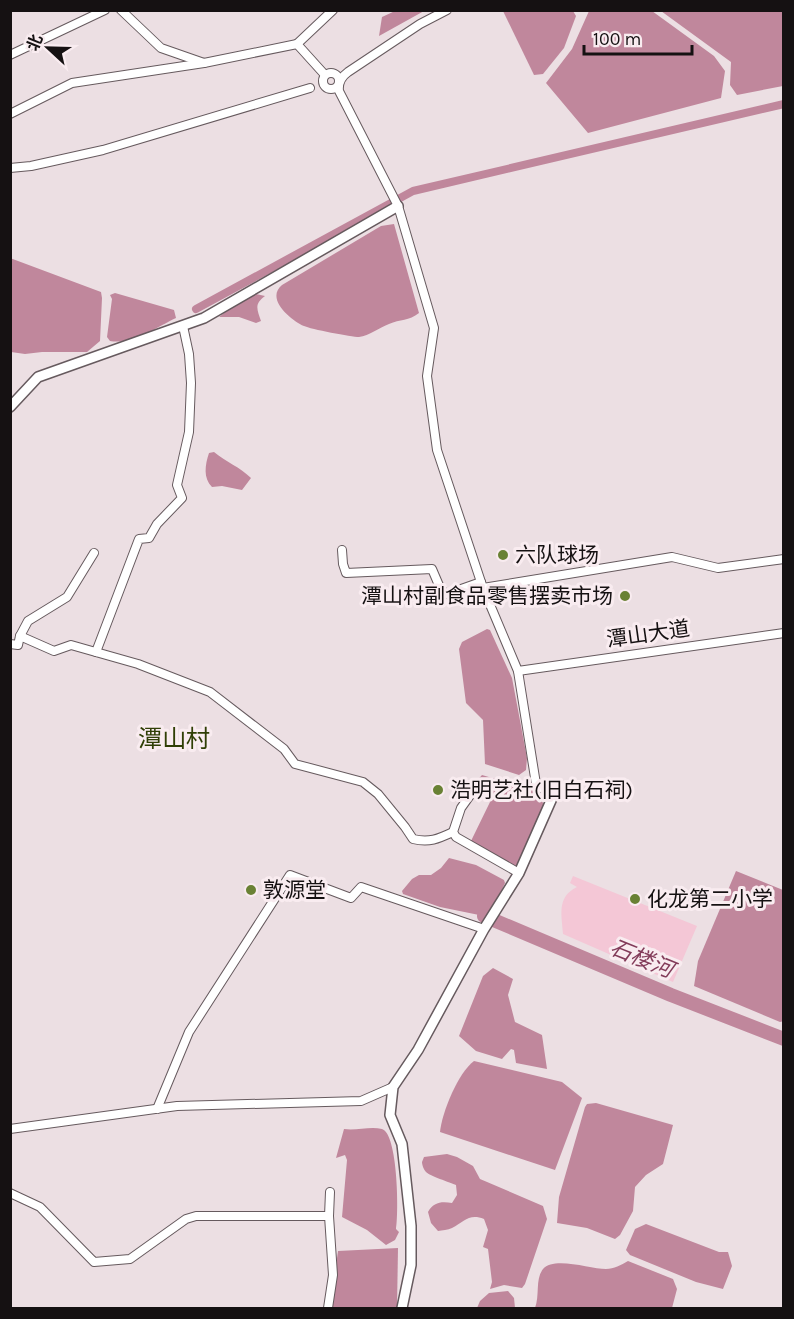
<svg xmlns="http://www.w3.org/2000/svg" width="794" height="1319" viewBox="0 0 794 1319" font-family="Karla,'Noto Sans SC',sans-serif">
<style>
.green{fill:#f4c7d6}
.water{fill:#c0879c}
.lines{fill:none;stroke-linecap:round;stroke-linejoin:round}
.canal{stroke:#c0879c;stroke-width:8}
.river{stroke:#c0879c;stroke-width:14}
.minor-casing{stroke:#665a5e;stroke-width:10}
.tertiary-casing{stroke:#665a5e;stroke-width:12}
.minor{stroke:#fff;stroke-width:8}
.tertiary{stroke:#fff;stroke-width:9}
.poi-dot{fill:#698134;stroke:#f9ecf0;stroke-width:2}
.labels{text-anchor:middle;stroke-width:6;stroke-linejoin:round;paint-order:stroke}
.poi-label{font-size:21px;fill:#151112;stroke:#f9ecf0;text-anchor:start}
.street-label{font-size:21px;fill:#151112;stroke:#f9ecf0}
.water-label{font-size:22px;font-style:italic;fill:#833c5a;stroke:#f9ecf0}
.quarter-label{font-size:24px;fill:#303f06;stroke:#f9ecf0}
</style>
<rect width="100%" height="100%" fill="#ecdfe3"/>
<!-- green -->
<path class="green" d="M 573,876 L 697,926 L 673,982 L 563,934 C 562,916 556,897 577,887 L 570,883 Z"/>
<!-- water -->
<g class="water">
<path d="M 395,11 L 424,11 L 379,36 L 382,17 Z"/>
<path d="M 503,11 L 573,11 L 576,16 L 564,48 L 543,74 L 534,75 Z"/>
<path d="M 589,11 L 652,11 L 714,56 L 725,71 L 721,98 L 588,133 L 546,83 L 572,49 Z"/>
<path d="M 661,11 L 783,11 L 783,86 L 737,95 L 730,85 L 731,62 Z"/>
<path d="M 394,224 L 419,313 C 409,321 400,319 389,324 C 380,327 369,336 359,337 C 352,337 310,329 304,326 C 291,320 265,299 282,285 L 381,226 Z"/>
<path d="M 10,258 L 101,292 L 102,298 L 100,341 L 87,352 L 42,352 L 25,354 L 11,352 Z"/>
<path d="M 115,293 L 174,310 L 176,318 C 157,327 132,345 110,341 L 107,337 L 112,299 L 110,295 Z"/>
<path d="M 256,294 L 265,296 C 254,304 257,309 261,321 L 256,323 L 239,317 L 219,317 L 237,303 Z"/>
<path d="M 214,452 C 226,462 240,467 251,478 L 242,490 L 222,486 L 212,487 C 203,478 205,465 209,453 Z"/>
<path d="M 487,629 L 490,630 L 512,678 L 527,758 L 526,770 L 519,775 L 485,764 L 483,720 L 466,703 L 459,649 L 462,642 Z"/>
<path d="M 482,775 L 533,790 L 547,808 L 518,867 L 513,867 L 471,841 L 490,802 L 474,784 Z"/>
<path d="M 449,858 L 476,865 L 504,880 L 505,883 L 493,908 L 484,916 L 440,907 L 403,894 L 402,891 L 412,879 L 419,875 L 431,875 L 441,868 Z"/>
<path d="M 736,871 L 783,890 L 784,1021 L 780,1022 L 694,986 L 698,961 Z"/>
<path d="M 493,968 L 513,979 L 508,995 L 515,1022 L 542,1035 L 547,1069 L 516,1063 L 514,1050 L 511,1049 L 502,1059 L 476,1051 L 459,1036 L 483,976 Z"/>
<path d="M 474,1061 L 562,1082 L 582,1098 L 555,1170 L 440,1132 C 442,1112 458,1073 474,1061 Z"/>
<path d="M 596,1103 L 673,1125 L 663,1164 L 646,1175 L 635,1187 L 633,1211 L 620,1235 L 615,1239 L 587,1228 L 557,1223 L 559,1197 L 585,1107 L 587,1104 Z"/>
<path d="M 344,1129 C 356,1131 370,1126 382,1129 C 398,1134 399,1214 396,1229 L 399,1232 L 395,1240 L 386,1245 L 367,1230 L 342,1217 L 347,1160 L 345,1155 L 336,1158 Z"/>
<path d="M 447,1154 L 457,1157 L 473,1166 L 480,1179 L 543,1206 L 547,1219 L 525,1284 L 522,1288 L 504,1285 L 490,1289 L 492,1282 L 488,1249 L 483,1247 L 488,1230 L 484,1219 C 469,1213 464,1222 452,1228 C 448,1230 442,1230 438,1231 L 431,1223 L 428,1212 C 433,1202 442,1201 452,1203 L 457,1195 L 456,1185 C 451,1183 428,1175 426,1172 C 424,1170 422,1165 422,1162 L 424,1157 Z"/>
<path d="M 646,1224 L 719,1252 L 728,1252 L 732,1266 L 723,1289 L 696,1282 L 630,1255 L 626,1250 L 635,1229 Z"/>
<path d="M 398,1248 L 397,1308 L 330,1308 L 338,1251 Z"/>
<path d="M 628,1261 L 673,1279 L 677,1289 L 672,1308 L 535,1308 C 540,1295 535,1279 543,1269 C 554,1256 591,1269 606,1269 C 614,1269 621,1265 628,1261 Z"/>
<path d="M 508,1291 L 514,1298 L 515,1308 L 477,1308 L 480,1301 L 489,1293 Z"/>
</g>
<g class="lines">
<!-- canal -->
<path class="canal" d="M 196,309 L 413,191 L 784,104"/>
<!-- river -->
<path class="river" d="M 484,916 L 671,995 L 784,1039"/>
<defs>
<g id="minor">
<path d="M 121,10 L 161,48 L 204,63 L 297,44"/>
<path d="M 447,10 L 420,24 L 348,72 C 341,77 338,83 339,91 L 398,206 L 401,216 L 434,328 L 427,376 L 437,450 L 483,588 L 518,671 L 536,784 L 553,796"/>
<path d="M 10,55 L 105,10"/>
<circle cx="331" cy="81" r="8"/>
<path d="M 325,75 L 297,44 L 333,10"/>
<path d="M 10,114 L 72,83 L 204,63"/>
<path d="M 10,168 L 31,166 L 103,150 L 310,88"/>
<path d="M 342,550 L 343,564 L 346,573 L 432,569 L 441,590 L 447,594 L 481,582"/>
<path d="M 483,588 L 672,557 L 718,568 L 784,559"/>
<path d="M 20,636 L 28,621 L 67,597 L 94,553"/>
<path d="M 10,644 L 18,645 L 20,636 L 54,651 L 71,645 L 138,664 L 210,692 L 284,749 L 295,764 L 363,782 L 378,794 L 405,827 L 413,839 C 429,843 438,839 453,832"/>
<path d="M 96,652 L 139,539 L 149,538 L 157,524 L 182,498 L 177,485 L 189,432 L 191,383 L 189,354 L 183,326"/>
<path d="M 518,671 L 784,633"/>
<path d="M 471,794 L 461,808 L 453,832 L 456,837 L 519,873"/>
<path d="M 157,1109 L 189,1032 L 290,875 L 351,898 L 361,887 L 484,929"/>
<path d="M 10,1129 L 177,1106 L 361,1101 L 393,1087"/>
<path d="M 10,1193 L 40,1207 L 94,1262 L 130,1259 L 186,1219 L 196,1216 L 329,1216"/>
<path d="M 328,1308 L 333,1275 L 329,1216 L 330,1192"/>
</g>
<g id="tertiary">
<path d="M 10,407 L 38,377 L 204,318 L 398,206"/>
<path d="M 402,1308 L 411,1265 L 411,1226 L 402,1144 L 390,1115 L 393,1087 L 418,1050 L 484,929 L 519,873 L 553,796"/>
</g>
</defs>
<!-- minor casing -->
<use href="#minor" class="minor-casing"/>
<!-- tertiary casing -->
<use href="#tertiary" class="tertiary-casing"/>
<!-- minor -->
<use href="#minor" class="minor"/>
<!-- tertiary -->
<use href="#tertiary" class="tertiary"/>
</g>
<!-- markers -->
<g class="poi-dot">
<circle cx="503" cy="555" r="6"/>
<circle cx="625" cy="596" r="6"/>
<circle cx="438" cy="790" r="6"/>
<circle cx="251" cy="890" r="6"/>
<circle cx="635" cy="899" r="6"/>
</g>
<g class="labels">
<!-- poi labels -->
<g class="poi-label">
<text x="515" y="562">六队球场</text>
<text x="613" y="603" text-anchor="end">潭山村副食品零售摆卖市场</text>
<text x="450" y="797">浩明艺社(旧白石祠)</text>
<text x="263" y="897">敦源堂</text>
<text x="647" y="906">化龙第二小学</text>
</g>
<!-- street labels -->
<g class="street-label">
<text transform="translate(648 634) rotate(-8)" y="7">潭山大道</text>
</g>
<!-- water labels -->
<g class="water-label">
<text transform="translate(642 958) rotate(22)" y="8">石楼河</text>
</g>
<!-- quarter labels -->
<g class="quarter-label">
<text x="174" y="747">潭山村</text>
</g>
</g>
<!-- border -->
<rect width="794" height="1319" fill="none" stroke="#151112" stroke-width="24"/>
<!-- north arrow -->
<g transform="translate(48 48) rotate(292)" stroke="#f9ecf0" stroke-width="4.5" paint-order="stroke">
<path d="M0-4.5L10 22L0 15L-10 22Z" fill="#151112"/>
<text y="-9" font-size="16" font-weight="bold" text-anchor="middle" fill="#151112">北</text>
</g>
<!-- scale -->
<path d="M584 45v9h108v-9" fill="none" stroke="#151112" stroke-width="3"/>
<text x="593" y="45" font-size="18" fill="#151112" stroke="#f9ecf0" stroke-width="4.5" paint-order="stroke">100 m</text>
</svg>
